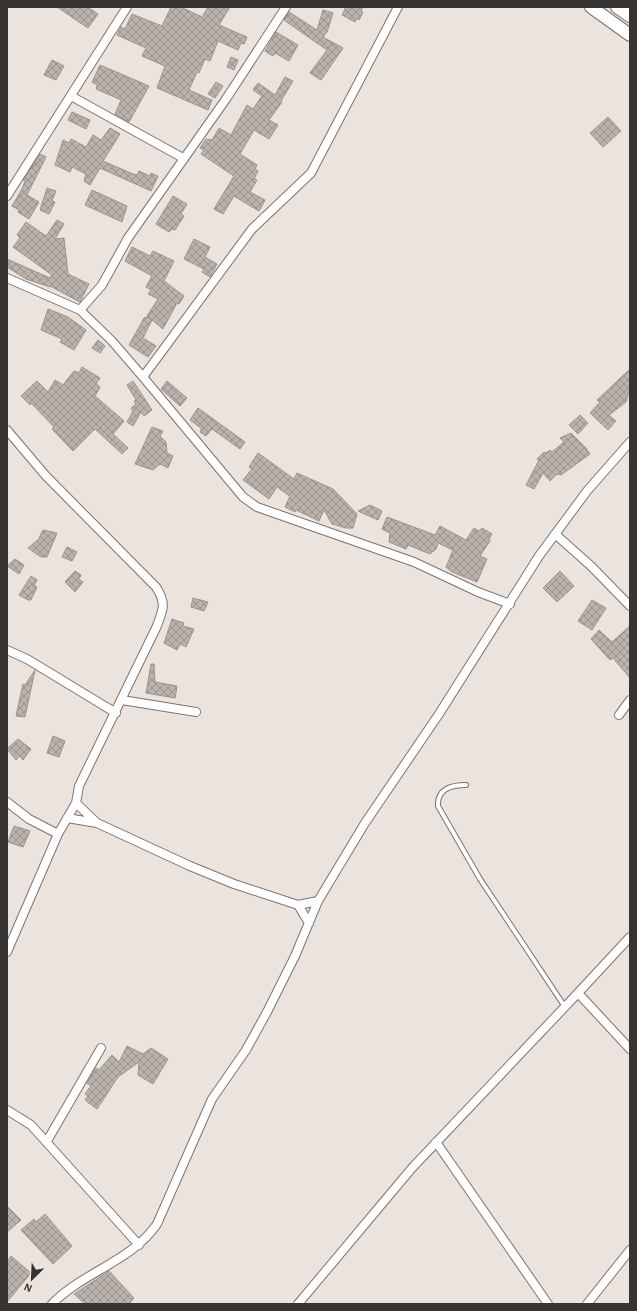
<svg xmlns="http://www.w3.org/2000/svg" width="637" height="1311" viewBox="0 0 637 1311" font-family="'Alegreya Sans',sans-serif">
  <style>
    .building { fill: url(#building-cross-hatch); stroke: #9a938e }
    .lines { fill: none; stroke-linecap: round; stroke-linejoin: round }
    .lane-casing { stroke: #7a736f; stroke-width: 6 }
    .street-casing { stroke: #7a736f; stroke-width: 10 }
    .secondary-casing { stroke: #7a736f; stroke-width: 14 }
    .lane { stroke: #fff; stroke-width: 4 }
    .street { stroke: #fff; stroke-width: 8 }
    .secondary { stroke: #fff; stroke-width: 12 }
  </style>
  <defs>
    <pattern id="building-cross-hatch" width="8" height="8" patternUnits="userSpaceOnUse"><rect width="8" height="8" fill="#bab2ad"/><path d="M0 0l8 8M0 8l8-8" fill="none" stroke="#98918d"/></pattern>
  </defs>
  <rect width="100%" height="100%" fill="#ebe3de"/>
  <!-- building -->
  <path class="building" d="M57 7H88L98 14 88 28Z
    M171 7H181L202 17 208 7H230L219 25 247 37 244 44 241 43 238 50 218 41 210 61 205 59 199 73 197 72 189 90 212 100 208 110 157 88 165 66 142 56 146 48 117 35 121 27 125 29 132 14 162 26Z
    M346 7H363L361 11 363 12 359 20 357 18 355 22 342 15Z
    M323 10 333 13 327 32 323 37 343 48 321 80 310 73 327 50 284 20 289 12 317 30Z
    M276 32 298 45 289 61 275 53 273 56 265 51Z
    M231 57 238 60 234 70 227 67Z
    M52 60 64 66 56 80 44 75Z
    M100 65 149 86 129 122 115 114 121 100 96 89 97 85 92 82Z
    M285 77 293 81 281 101 282 102 269 120 278 125 269 139 254 130 240 154 257 165 255 169 258 171 254 179 257 180 250 192 265 200 259 211 234 196 223 214 214 209 234 176 201 154 204 150 200 148 206 139 212 140 219 128 231 135 247 105 253 109 262 96 253 90 258 83 275 95Z
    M216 82 223 86 215 98 208 94Z
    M72 112 90 120 86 129 68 120Z
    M608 117 621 131 603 147 590 133Z
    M110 128 120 134 103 161 133 174 137 175 139 171 150 176 151 173 158 176 151 191 100 168 90 185 84 181 86 174 72 167 70 172 55 165 63 140 69 143 71 139 86 147 93 135 101 140Z
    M40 154 46 157 27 195 39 202 29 219 18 212 19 210 12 206 22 189 25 181 23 180Z
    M47 188 56 191 52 201 55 202 49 214 40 210Z
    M92 190 127 206 122 222 85 205Z
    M173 196 187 204 181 214 184 216 175 230 172 229 169 232 156 224Z
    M57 220 64 224 55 239 64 238 68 274 89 284 80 302 50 286V287L26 279 7 267V259L50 278 52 275 13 247 20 238 17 235 26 222 46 236Z
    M194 239 210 247 205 257 217 264 210 277 202 272 204 269 184 259Z
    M132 247 150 256 153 251 174 261 164 281 184 296 179 304 177 303 163 329 152 320 143 338 156 346 148 357 129 345 144 318 147 317 151 319 147 316 158 299 148 294 151 290 146 287 152 276 125 261Z
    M48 309 68 317 86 330 74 350 60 342 62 339 41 330Z
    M98 340 105 346 100 353 92 348Z
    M82 367 100 378 96 384 100 387 95 396 124 421 113 434 128 448 122 454 95 429 73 451 52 429 54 427 31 403 30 405 21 396 37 381 48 392 55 380 63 385 74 371 79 373Z
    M630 369V388L626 402 609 415 616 421 608 430 590 413 600 402 597 400Z
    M133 381 152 410 144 416 141 412 133 426 127 422 133 411 131 408 136 404 134 401 136 400 127 385Z
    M167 381 187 398 180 406 161 389Z
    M198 408 245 442 240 449 212 429 206 436 200 432 202 429 190 420Z
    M580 415 588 423 578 434 569 425Z
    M152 427 163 431 160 436 166 442 167 453 173 456 168 468 160 464 153 470 135 464Z
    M571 433 585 447 590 454 561 475 557 474 550 481 543 473 534 489 526 485 539 460 537 459 544 452 546 453 550 450 552 452 564 442 560 438Z
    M258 453 294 479 297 473 333 489 357 514 353 528H346L332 524 324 510 319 521 296 510 295 512 285 507 290 496 277 487 269 499 243 480 252 469 249 467Z
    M370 505 382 511 378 520 358 511Z
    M387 517 435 535 440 526 466 540 474 528 479 531 482 528 492 534 489 539 490 541 480 556 487 559 477 582 452 572 446 567 453 550 438 543 436 549 430 554 408 545 406 549 389 542 390 533 382 529Z
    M43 530 57 533 47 557H41L28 548 40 538H39Z
    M67 547 77 552 72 561 62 557Z
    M15 559 24 565 19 574 7 566Z
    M75 571 81 575 79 579 83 582 75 592 65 582Z
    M560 571 574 586 557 602 543 588Z
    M31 576 37 580 34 586 37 587 31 600H28L19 595Z
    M193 598 208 602 204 611 191 607Z
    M592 600 606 608 592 630 578 621Z
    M172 619 184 623 183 626 194 629 186 647 180 644 177 650 164 643Z
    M630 626V678L613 658 610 660 591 639 599 630 612 642Z
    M151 664H154L155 682 177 686 175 698 146 693Z
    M35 670 25 717 16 716 23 684 25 685Z
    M53 736 65 741 59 757 47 753Z
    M18 739 31 749 23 760 20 756 16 760 7 749Z
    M14 826 30 831 23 847 8 842Z
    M127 1046 143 1054 151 1048 168 1059 153 1084 138 1075 139 1062 118 1077 97 1109 85 1100 88 1096 85 1094 91 1086 87 1083 96 1068 99 1070 112 1055 119 1062Z
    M7 1206 21 1220 7 1232Z
    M45 1214 72 1246 53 1264 21 1230 34 1219 36 1222Z
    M11 1256 31 1273 7 1302V1262Z
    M109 1271 134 1298 129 1304H85L74 1294Z"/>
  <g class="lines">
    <defs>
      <path id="lane" d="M466 785C451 785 437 789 438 806L480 879 565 1007"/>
      <path id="street" d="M71 96 183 158
        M7 196 127 7
        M7 278 80 310 112 341 143 377 243 497 257 507 414 562 478 592 510 604
        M80 310 102 285 128 238 226 99 286 7
        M143 377 252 229 311 173 398 7
        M7 430 46 476 156 587C167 604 163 610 156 628L79 786 76 803 58 834 29 819 7 802
        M555 534 591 566 630 606
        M7 650 27 659 116 713
        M122 700 196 712
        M619 715 630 700
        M76 803 97 823 190 866 234 884 298 905 318 901
        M67 818 97 823
        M298 905 309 923
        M7 952 58 834
        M578 993 630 937
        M7 1110 31 1125 139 1245
        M47 1141 101 1048
        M436 1142 548 1304
        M52 1304C83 1272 132 1261 157 1224L212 1099 246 1050 267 1012 295 956 318 901 365 823 439 714 539 556 587 491 630 442
        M298 1304 412 1168 578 993 630 1049
        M587 1304 630 1250"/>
      <path id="secondary" d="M591 7 630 35
        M617 7 630 16"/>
    </defs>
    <!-- lane casing -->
    <use href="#lane" class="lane-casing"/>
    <!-- street casing -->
    <use href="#street" class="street-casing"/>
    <!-- secondary casing -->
    <use href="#secondary" class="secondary-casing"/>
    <!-- lane -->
    <use href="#lane" class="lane"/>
    <!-- street -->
    <use href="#street" class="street"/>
    <!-- secondary -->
    <use href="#secondary" class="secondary"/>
  </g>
  <!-- border -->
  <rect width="637" height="1311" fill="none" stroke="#363331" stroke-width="16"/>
  <!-- north arrow -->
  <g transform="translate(32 1279) rotate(204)" stroke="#ebe3de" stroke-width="3" paint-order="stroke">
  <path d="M0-3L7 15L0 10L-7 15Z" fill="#363331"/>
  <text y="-6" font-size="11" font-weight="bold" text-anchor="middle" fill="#363331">N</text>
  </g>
</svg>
